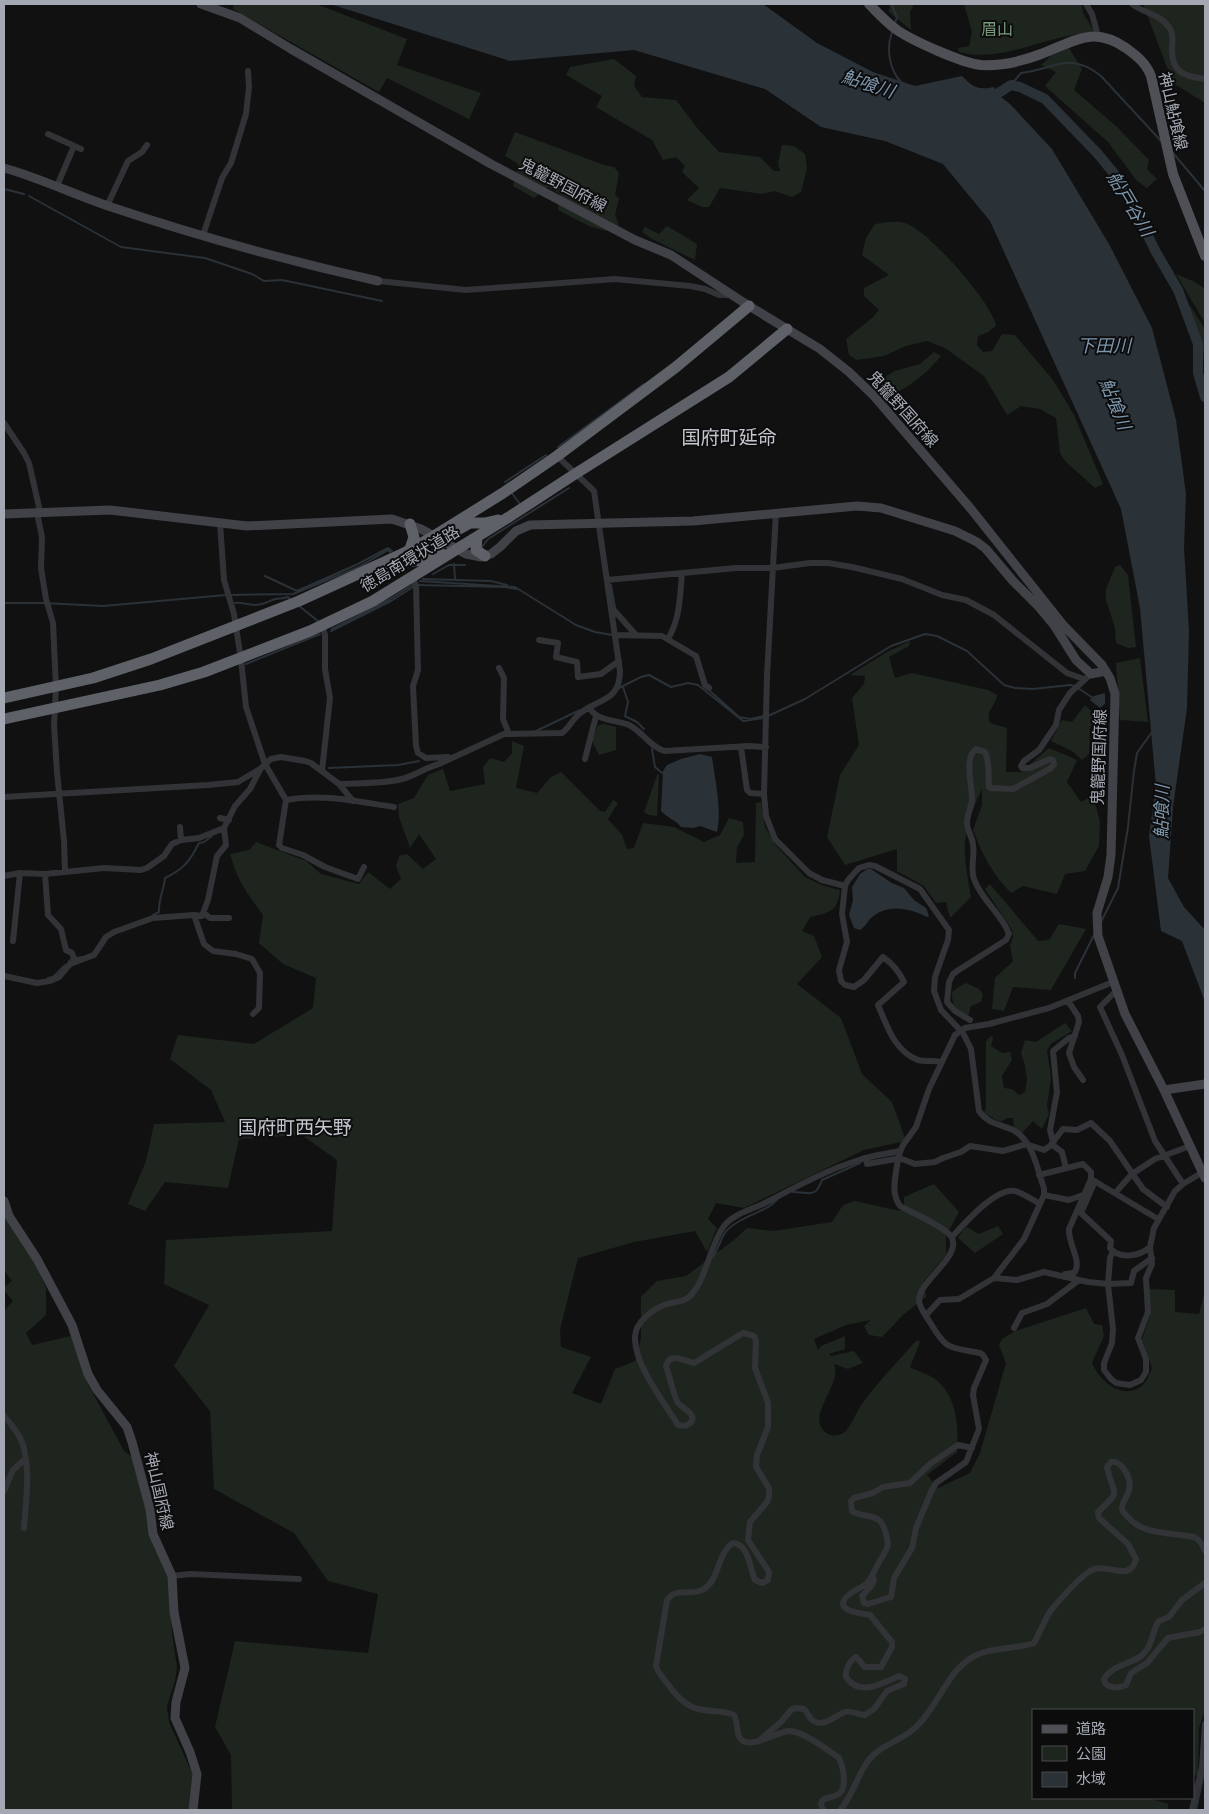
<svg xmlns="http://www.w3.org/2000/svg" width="1209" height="1814" viewBox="0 0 1209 1814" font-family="Cabin,'Noto Sans JP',sans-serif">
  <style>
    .green { fill: #1e251e }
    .water { fill: #2a3137 }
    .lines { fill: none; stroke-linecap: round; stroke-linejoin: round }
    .stream { stroke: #2a3137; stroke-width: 2 }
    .river { stroke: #2a3137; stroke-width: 10 }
    .street { stroke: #323337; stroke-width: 6 }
    .secondary { stroke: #404247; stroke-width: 9 }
    .primary { stroke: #4e5056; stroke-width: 10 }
    .highway { stroke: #5f6168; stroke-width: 11 }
    .street-bridge { stroke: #323337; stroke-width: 6 }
    .labels { text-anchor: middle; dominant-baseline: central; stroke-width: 4; stroke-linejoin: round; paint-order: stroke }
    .park-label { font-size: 16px; fill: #7b9c7d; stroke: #0c0c0d }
    .street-label { font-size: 16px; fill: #a3a8b2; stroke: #0c0c0d }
    .water-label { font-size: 18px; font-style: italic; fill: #7c95ab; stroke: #0c0c0d }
    .quarter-label { font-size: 19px; fill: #c4c7ce; stroke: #0c0c0d }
  </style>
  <rect width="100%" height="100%" fill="#111112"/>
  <!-- green -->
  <path class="green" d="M234 4H316L407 39 397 65 481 93 469 119 387 78 379 92 233 9Z
    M890 4H914L910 12 911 30 889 12Z
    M964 4H1082L1083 13 1094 31C1082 34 1070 35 1059 38 1026 46 992 61 959 52L958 48 969 46 972 32Z
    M1143 4H1205V103L1173 83Z
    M1069 48 1082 69 1074 90 1116 126 1149 160 1147 169 1157 179 1147 188 1137 181 1108 142 1045 86 1056 72 1041 65 1052 55Z
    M614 59 636 76 634 86 642 97 676 100 698 129 719 152 760 157 774 171H780L778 163 782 145 794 146 805 154 807 168 801 192 792 197 775 191 762 194 720 188 709 207H702L687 200 699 188 682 172 685 166 676 157 663 160 652 140 596 107 602 96 566 75 570 67Z
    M515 132 604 165 614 167 619 173 615 195 619 198 615 215 619 225 606 231 589 226 558 210 560 194 548 187 534 198 513 186 518 164 505 156Z
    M889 222C893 222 900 221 904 223 927 228 993 304 996 326L988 332 978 336 977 345 983 352 992 351 1002 334 1015 335 1053 380 1074 415 1103 484 1095 488 1065 461 1060 453 1056 418 1040 409 1021 406 1007 415 984 376 945 348 927 341 906 346 884 356 857 360 849 355 846 339 872 318 879 310 864 296V288L889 275 862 255 866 238 875 224Z
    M667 226 697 244 695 260 652 239 642 232 645 227 659 234Z
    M1176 274 1195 282 1205 289V323Z
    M1185 298 1205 329V379L1203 348Z
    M934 352 941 356C925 375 912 385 890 396L892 408 873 384 895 371 920 364Z
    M1120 565 1128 575 1136 647 1128 648 1116 643 1115 628 1106 600V589L1115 567Z
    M910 641 909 646 889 657 895 678 912 673 988 690 997 695C996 707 985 709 990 723L1007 728 1006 772H1021L1049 748 1077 760 1067 782 1081 802 1093 795 1100 822 1099 846 1085 871 1065 874 1057 894 1023 886 1011 893C993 875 982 854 973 830L982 805V789C974 805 967 824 965 842 964 860 968 879 971 897L950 918 946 902 936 903 924 886 897 871V849L845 865 827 837 840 775 859 745 852 698 864 684 865 676 850 675 887 652Z
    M1140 658 1148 722 1120 720 1116 663Z
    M1085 705 1098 718 1090 727 1089 754 1082 760 1072 751 1051 741 1062 720 1072 722Z
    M604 724 616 727V750L599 755 592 741 598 725Z
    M512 741 524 746 516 788 537 793 550 778 561 772 600 811 605 812 613 800 618 803 608 819 622 835 627 849 634 848 643 823 674 827 704 842 720 835 729 818 743 822 744 835 737 847 736 863 755 862 756 803 761 802 765 827 775 844 805 877 824 886 840 890C837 913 830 912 810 917L802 931 814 936 822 957 797 984 841 1018 862 1074 892 1102 906 1141 864 1150 744 1208 716 1203 708 1219 717 1228 707 1252 695 1231 634 1242 578 1258 560 1330 561 1347 591 1357 572 1393 601 1404 615 1369 635 1361 641 1339V1297L657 1281 686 1276 734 1240 747 1228 773 1231 832 1222 843 1205 855 1201 900 1211 904 1205V1197L934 1184 959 1212 946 1236V1255L924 1281 926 1297 903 1315 882 1337 869 1335 864 1326 871 1320 846 1325 814 1339 818 1350 821 1346 845 1336V1349L829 1354 831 1356 854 1351 863 1363 848 1369 834 1364C843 1386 802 1418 828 1434 834 1437 842 1435 846 1431 853 1422 857 1410 864 1401 880 1380 899 1360 917 1340L920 1342 910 1367C917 1371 925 1373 932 1377 957 1393 959 1426 957 1452L927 1475 938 1488 970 1473 980 1453 1006 1363 999 1345 1002 1339 1015 1331 1086 1308 1094 1324 1102 1325 1104 1336 1092 1363C1099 1380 1120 1399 1139 1388 1146 1384 1149 1375 1152 1368L1142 1339 1150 1316 1149 1289 1175 1290V1312L1199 1314 1205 1291V1710L1199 1728 1198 1774 1193 1777V1710H1033V1798H1149L1168 1804V1810H232L231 1755 215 1727 235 1641 368 1653 378 1594 328 1581 294 1533 214 1489 210 1411 174 1366 209 1305 164 1284 166 1240 332 1231 337 1160 302 1135 239 1139 228 1188 165 1182 145 1211 128 1204 146 1161 154 1124 225 1122 211 1090 170 1059 178 1035 254 1044 313 1008 316 978 283 964 259 943 263 915C247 893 237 880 230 854L249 850 256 842 306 861 321 874 359 884 368 872 390 889 401 879 396 866 399 856 407 854 423 869 436 859 419 834 410 848 399 817 398 804 414 798 428 775 443 769 450 791 485 784 483 767 490 758 504 762 512 753Z
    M659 774 657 816 649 815 644 812 657 775Z
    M990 884 1038 941 1049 940 1059 924 1086 929 1051 990 1013 987 1004 1011 992 1009 995 978 1013 961 1010 946 1013 937 1012 930 985 889Z
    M966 983 979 989 983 994 981 1002 971 1006 968 1016C956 1009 952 1007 952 992L960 986Z
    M1065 1023 1072 1031 1051 1044 1047 1050 1051 1078 1047 1105 1049 1114 1042 1129 1033 1121 1021 1134 1014 1128 1013 1118H1008L1000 1122 984 1113 986 1107V1041L991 1036 993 1038 991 1046 1002 1053 1010 1052 1012 1060 1002 1076 1004 1088 1012 1089 1019 1095 1025 1092 1027 1080 1025 1065 1021 1053 1025 1040 1036 1042Z
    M4 1212 35 1263 46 1288V1315L26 1333 32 1345 71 1336 89 1386 124 1451 132 1457 144 1500 151 1538 163 1563 170 1582 172 1633 177 1667 175 1681 167 1706 169 1722 193 1775 189 1810H4V1311L13 1301 4 1290V1287L12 1281 4 1270Z
    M998 1226 1003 1234 975 1253 958 1238 963 1230 967 1227 979 1234Z"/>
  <!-- water -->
  <path class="water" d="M330 4H763L817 43 873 72 915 86 962 76C974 88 978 90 994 87L997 94 1010 104 1052 149 1109 244 1152 328 1176 420 1186 494 1184 548 1189 631 1187 708 1173 807 1168 878 1184 907 1205 930V1002L1182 941 1161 931 1149 836 1156 786 1140 608 1121 509 990 221 943 164 885 141 821 127 765 89 634 50 510 61Z
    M1105 693V704L1100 708 1090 700 1094 696Z
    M700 754 712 757C715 780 722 809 717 832L700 826 693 828 681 827C675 819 667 818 661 811L663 771 667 765 681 759Z
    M867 869H871L892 883 904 888 914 900 926 908 929 916 927 917C910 908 887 903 871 918 867 922 865 927 860 930L854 928 849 915 853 900 852 887 860 874Z"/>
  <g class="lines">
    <!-- stream -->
    <path class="stream" d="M891 4 897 17 895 23
      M892 32C886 49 889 70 902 83
      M1011 85 1021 73C1054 70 1069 50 1101 76L1161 141
      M1173 153 1205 191
      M4 189 24 194
      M29 196 121 247 205 258 252 274 264 281 282 280 382 301
      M558 447 644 384
      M505 482 546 455
      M511 492 520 504
      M482 547 488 539 569 488
      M454 564 455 579
      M433 574 449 565H465
      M265 576 297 591 358 564 388 548 392 551
      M423 579 491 581 507 585
      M420 581 515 587 576 625 595 632 612 635
      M418 585 505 587 516 589
      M611 585 615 607
      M230 595 293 594 359 567 388 550 390 552
      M4 603H43L103 606 226 595
      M235 603C242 602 248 605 255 605 263 605 269 601 275 599 280 598 283 599 287 597L289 598
      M299 606 318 621
      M332 629 390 599 412 585
      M331 631 391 601 413 587
      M246 664 320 634
      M623 687 628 702 625 716 637 722 644 729
      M619 688 641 677 649 675 671 687 688 683 698 685 743 721 764 718
      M1078 688 1093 698
      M710 691 739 717 750 719 764 716
      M768 716 805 699 891 646 925 634 937 636 967 651 1004 685 1015 688 1033 689 1070 685 1074 686
      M536 731 580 710
      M652 749 655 767 662 773
      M329 768 398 765 419 761
      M153 915 159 912C158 901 164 889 165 878 184 869 190 861 199 843L204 842 212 836
      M1101 922 1118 888 1128 827 1134 771 1137 753 1152 732
      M69 961 73 958 83 957
      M48 978 53 977 65 965
      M1075 978V973L1094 935
      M793 1192C810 1192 815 1199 822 1180L860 1163
      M713 1257C718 1250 720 1240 725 1233 733 1221 756 1214 768 1207 772 1205 774 1202 777 1200
      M1196 1810 1205 1768"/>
    <!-- river -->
    <path class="river" d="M986 101 1011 85 1020 87 1045 99 1098 154 1121 182 1156 252 1178 290 1198 344V373L1205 397"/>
    <!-- street -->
    <path class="street" d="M1086 4 1092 14 1098 36
      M1132 4C1143 13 1160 14 1169 27 1173 32 1173 39 1172 46 1171 72 1182 76 1205 79
      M48 134 81 149
      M57 186 74 146
      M107 206 128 161 142 152 147 145
      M203 235 222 178 231 163 246 114 249 87 248 71
      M378 281 466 290 615 279 690 286 705 289 719 295H731
      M4 423 24 453 29 463 39 507 38 518 42 537 41 568 46 599 53 623 56 687 54 725 57 772 64 841 65 872
      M776 512 767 676 764 794 766 816 775 839 809 873 822 880 845 886
      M220 523 224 580 234 614 241 659 246 707 265 764 286 800 279 845 282 848 303 855 325 867 358 879 364 867
      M412 577 416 585 418 670 413 686 416 746 418 753 426 758 448 757
      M607 580 736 568H772L810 563H828L852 567 902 579 942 595 966 600 994 615 1067 673 1084 679
      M612 608 636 635
      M615 635 662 636 696 656 705 685 709 688
      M668 639C680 619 680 596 682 573
      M539 640 558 643 556 657 577 662 578 677 601 674 619 661
      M499 668 504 678 503 719 509 734
      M590 708C596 721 617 720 629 725 643 732 650 747 665 751L749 746 766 747
      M741 747 747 790 750 793 764 794
      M585 759 596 716
      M322 771 330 698 325 669V635L322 625
      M339 784 353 801
      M4 797 208 785 238 782 260 769
      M286 800C322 793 359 802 394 807
      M220 818 229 820
      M180 827 181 840
      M45 874 48 915 61 929 66 950 72 953 75 961
      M4 876 20 873 45 874 104 868 141 870 147 868 164 856 172 844 181 840 199 838 224 828 235 806 250 789 261 768 271 759 281 757 305 761 311 763 339 784C359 783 382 784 402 779 415 776 426 767 439 764L504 734 562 733C569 728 571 722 577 716 595 698 620 704 620 671L594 491 557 456
      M204 913 210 918H229
      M194 915 204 944 213 951 236 954 252 959 260 973 259 1008 253 1014
      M13 941 20 873
      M4 976 37 983 50 981 59 977 70 964 94 955 106 937 114 932 153 918 194 915 202 916 208 900 217 856 226 845 224 828
      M1117 990 1100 1007 1122 1055 1155 1141 1183 1184
      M1068 1001 1078 1016 1079 1022 1069 1053 1074 1067 1083 1080
      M970 1020 955 1011 947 1002 949 982 953 974 957 971 1006 940 1009 934C1002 914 981 900 974 879 970 868 975 857 973 845 973 838 967 831 967 823 967 815 971 808 972 801 973 787 963 758 976 749L985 752C990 763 988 775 989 787L991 788 1013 789 1051 768 1054 764 1053 760 1050 759 1030 768H1022L1021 766 1024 761 1039 750 1056 725 1059 710 1070 693 1091 674
      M965 1028 989 1024 1049 1008 1113 982
      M1029 1145 1044 1150 1050 1146 1063 1129 1077 1130 1091 1123 1110 1141 1143 1189 1167 1207
      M899 1155 903 1145 916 1127 929 1089 955 1035
      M866 1158 867 1164 896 1159H902L915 1164 935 1162 943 1158 961 1152 970 1146 1003 1151 1027 1144
      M1066 1168 1062 1152 1054 1146 1050 1130 1057 1092 1053 1051 1069 1038 1075 1036
      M1039 1175 1083 1164 1091 1172V1179
      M1095 1181 1081 1213 1111 1241 1110 1248C1120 1260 1140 1256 1150 1247
      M1115 1193 1132 1174 1155 1159 1190 1146
      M1044 1195 1069 1200 1083 1195
      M952 1237C964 1224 996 1187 1015 1191 1023 1193 1033 1200 1040 1204
      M1113 1251 1110 1258 1108 1284 1113 1329 1112 1343 1104 1363V1370L1111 1379 1116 1383 1130 1385 1141 1380 1146 1372V1359L1138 1338 1148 1312 1146 1278 1152 1264 1150 1247 1154 1228 1175 1191 1183 1184 1203 1172
      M1064 1277 1065 1274 1074 1273C1083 1262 1068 1245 1069 1229L1091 1179 1158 1219
      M994 1278 1017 1280 1044 1272 1088 1282 1108 1284 1131 1283 1134 1271 1152 1258
      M926 1315 940 1300 959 1299 994 1278 1024 1239 1044 1195V1188C1037 1169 1033 1140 1013 1130 1000 1124 988 1124 979 1111L971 1049 963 1033 941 1010 934 991 935 977 948 940 949 930 920 889 875 866 869 865 859 868 848 880 845 886 842 914 847 942 839 970 841 981 845 985 854 987 864 980 883 957C893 964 899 971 904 982L878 1005C887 1026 895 1052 918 1060 926 1062 934 1060 941 1062
      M1014 1328 1022 1313 1047 1304 1079 1280
      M4 1416C11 1424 18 1432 22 1442 31 1469 26 1500 24 1528
      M4 1491 13 1470 25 1459
      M172 1576 190 1574 299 1579
      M874 1579 872 1585 862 1596 864 1603 868 1604 891 1597 894 1578 912 1548 916 1528 931 1492 936 1483 966 1462 979 1429 973 1395 974 1388 986 1360 983 1355 980 1353C950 1347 947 1351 931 1324 927 1317 919 1308 919 1300 919 1281 961 1257 952 1238 948 1228 910 1212 900 1206 891 1193 895 1180 897 1165
      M1205 1583 1182 1600 1169 1617 1159 1621C1151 1632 1153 1647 1141 1656 1130 1664 1111 1666 1104 1679L1105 1683C1110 1689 1120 1688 1126 1685L1131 1673 1147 1663 1168 1638 1200 1632 1205 1629
      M760 1740 781 1722 791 1710 795 1708 804 1709C807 1712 809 1716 811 1719 822 1730 835 1715 845 1712 851 1710 858 1715 865 1715L874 1709 887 1691 904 1684 905 1679 899 1676C881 1684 859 1697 846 1677 845 1670 850 1660 856 1657L865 1667H881L892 1647V1642L870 1615C858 1613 829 1610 851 1593 856 1589 863 1587 867 1583 872 1578 874 1572 877 1566 884 1551 892 1550 885 1531 884 1527 883 1524 880 1521 873 1514 861 1517 852 1511L851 1501 854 1498 873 1493 883 1487 910 1483 930 1464 958 1445 972 1448
      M823 1810 821 1805 822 1801C827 1796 835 1798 840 1793 847 1786 843 1766 839 1758 828 1750 802 1730 788 1731 777 1732 748 1751 740 1738 736 1732 738 1722 734 1715 723 1710 710 1712 698 1709 680 1705 669 1685 658 1671L656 1666 667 1600C677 1586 691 1597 704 1589 720 1579 717 1553 733 1543 749 1544 750 1569 755 1580L762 1583 768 1580 769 1572 748 1540 750 1522 767 1502 769 1496V1488L756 1467 757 1455 768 1427V1403L755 1368 756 1341 754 1336 743 1333 694 1363C684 1361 670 1351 666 1366 669 1374 674 1397 678 1403 682 1408 700 1416 689 1424 686 1426 682 1426 678 1425 664 1402 634 1365 635 1337 635 1322 654 1308 667 1304 674 1302 683 1302 689 1297 707 1280 709 1246 724 1226 732 1215 750 1210 763 1204 794 1188 826 1170 859 1160 872 1155 887 1154 900 1151
      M840 1810C852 1797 857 1776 868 1761 880 1744 903 1741 917 1726 938 1706 946 1674 971 1658 990 1646 1014 1650 1034 1643 1039 1634 1043 1624 1048 1615 1053 1606 1081 1576 1090 1571 1107 1561 1130 1584 1136 1559L1128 1544 1099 1518 1098 1512C1123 1489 1113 1496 1107 1467L1111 1462C1122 1460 1132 1479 1129 1490 1128 1496 1122 1502 1122 1508 1122 1512 1126 1515 1128 1517 1140 1532 1163 1533 1181 1535 1186 1536 1192 1536 1196 1538 1201 1541 1203 1546 1205 1551
      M1192 1810 1202 1767 1205 1724"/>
    <!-- secondary -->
    <path class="secondary" d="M201 4 240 18 291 49 491 164 635 240 671 255 749 306 820 349 849 372 874 396 971 509 1064 626 1102 665 1110 678 1115 694 1111 855 1108 877 1097 913 1098 936 1125 1014 1164 1090 1205 1084
      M4 168C40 178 75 195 111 207 198 236 288 261 378 281
      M4 514 110 510 247 526 392 519 421 529 466 554 481 557 491 554 501 546 516 531 530 525 693 521 857 506 881 508 955 531 977 542 986 549 1013 581 1039 607 1054 625 1076 660 1091 674 1106 671
      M1164 1090 1205 1178
      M4 1201 9 1216 37 1259 72 1325 88 1374 97 1390 127 1427 132 1442 150 1509 153 1534 172 1576 174 1612 185 1668 176 1702 175 1718 190 1752 197 1774 193 1810"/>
    <!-- primary -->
    <path class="primary" d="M869 4C878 13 886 22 897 30 913 41 962 63 981 65 1000 66 1023 61 1041 54 1074 42 1092 25 1126 48 1137 56 1146 63 1151 76L1173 174 1205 256"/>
    <!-- highway -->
    <path class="highway" d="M410 524 414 537 410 549
      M454 532 470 523H485L498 520
      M477 537 476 550 485 556
      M388 564 422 560 440 552
      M4 698 93 678 151 659 299 601 404 553 434 536 503 493 557 456 676 367 749 306
      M4 719 160 685 204 672 310 631 373 601 509 517 575 474 729 377 787 329"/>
    <!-- street-bridge -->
    <path class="street-bridge" d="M955 1035 965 1028
      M897 1165 899 1156"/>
  </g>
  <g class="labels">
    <!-- park labels -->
    <g class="park-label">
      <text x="997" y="29">眉山</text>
    </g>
    <!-- street labels -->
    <g class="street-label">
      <text transform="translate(1173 111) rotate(77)">神山鮎喰線</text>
      <text transform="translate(563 185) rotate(28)">鬼籠野国府線</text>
      <text transform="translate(903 409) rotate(48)">鬼籠野国府線</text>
      <text transform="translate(410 559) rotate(-31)">徳島南環状道路</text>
      <text transform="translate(1099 757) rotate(-88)">鬼籠野国府線</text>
      <text transform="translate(159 1491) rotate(77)">神山国府線</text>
    </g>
    <!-- water labels -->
    <g class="water-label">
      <text transform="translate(868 84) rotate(18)">鮎喰川</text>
      <text transform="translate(1130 204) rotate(59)">船戸谷川</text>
      <text x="1104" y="346">下田川</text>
      <text transform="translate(1115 404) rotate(68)">鮎喰川</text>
      <text transform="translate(1162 812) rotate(-89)">鮎喰川</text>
    </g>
    <!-- quarter labels -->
    <g class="quarter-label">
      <text x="729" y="437">国府町延命</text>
      <text x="295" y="1127">国府町西矢野</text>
    </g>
  </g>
  <!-- border -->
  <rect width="1209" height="1814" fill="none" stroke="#a3a8b2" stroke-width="10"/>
  <!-- legend -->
  <rect x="1032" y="1709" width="162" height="90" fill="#0c0c0d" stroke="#484a4f"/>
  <rect x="1042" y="1725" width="25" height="8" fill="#4e5056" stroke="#484a4f"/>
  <text x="1076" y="1734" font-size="15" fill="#a3a8b2">道路</text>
  <rect x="1042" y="1746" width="25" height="15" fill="#1e251e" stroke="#484a4f"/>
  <text x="1076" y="1759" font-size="15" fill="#a3a8b2">公園</text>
  <rect x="1042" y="1772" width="25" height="15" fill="#2a3137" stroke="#484a4f"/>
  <text x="1076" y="1784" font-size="15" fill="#a3a8b2">水域</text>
</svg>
